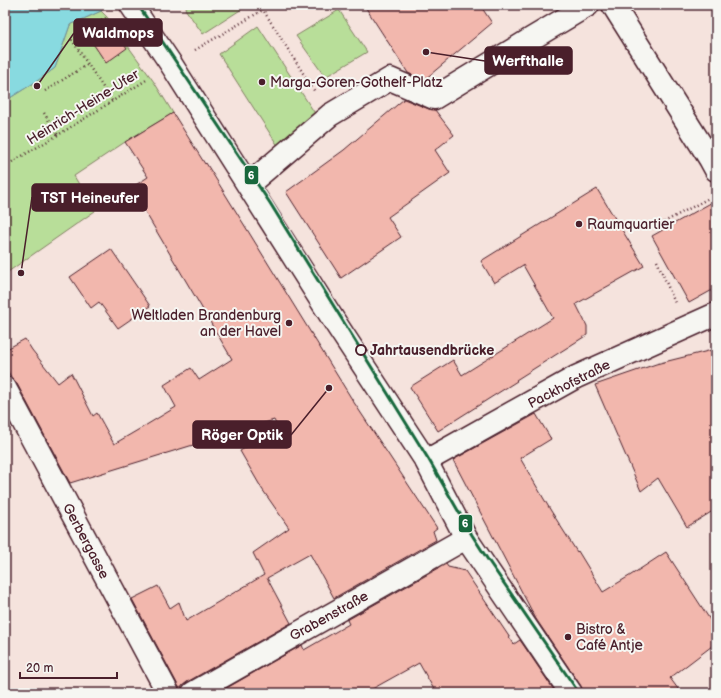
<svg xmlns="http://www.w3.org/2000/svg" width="721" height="698" viewBox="0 0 721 698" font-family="'Balsamiq Sans',sans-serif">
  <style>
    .green { fill: #b8de99; stroke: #817e62 }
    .water { fill: #88dae0; stroke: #6f8f98 }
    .building { fill: #f2b7ad; stroke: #4a1f2b }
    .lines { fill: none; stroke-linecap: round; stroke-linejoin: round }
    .minor-casing { stroke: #4a1f2b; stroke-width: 25 }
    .path { stroke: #4a1f2b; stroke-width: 2.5; stroke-dasharray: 1 3; stroke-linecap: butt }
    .minor { stroke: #f6f6f2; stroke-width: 22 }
    .tram-1-casing { stroke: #f6f6f2; stroke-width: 6 }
    .tram-1 { stroke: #18683c; stroke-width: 3 }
    .poi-dot { fill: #4a1f2b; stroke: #f6f6f2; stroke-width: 1.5 }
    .stop-dot { fill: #f6f6f2; stroke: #4a1f2b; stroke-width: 2 }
    .labels { text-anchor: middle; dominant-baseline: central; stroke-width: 4; stroke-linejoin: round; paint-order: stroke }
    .poi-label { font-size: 14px; fill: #4a1f2b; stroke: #f6f6f2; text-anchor: start }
    .street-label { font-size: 14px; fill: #4a1f2b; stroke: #f6f6f2 }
    .stop-label { font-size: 14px; font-weight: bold; fill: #4a1f2b; stroke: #f6f6f2; text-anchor: start }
    .leader { fill: none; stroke: #4a1f2b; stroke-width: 1.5 }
    .callout-dot { fill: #4a1f2b; stroke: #f6f6f2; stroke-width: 1.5 }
    .callout { fill: #4a1f2b; stroke: #4a1f2b; stroke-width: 1.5 }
    .callout-label { font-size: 15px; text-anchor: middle; font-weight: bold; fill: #fff }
    .line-badge { stroke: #f6f6f2; stroke-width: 1.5 }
    .badge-label { font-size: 11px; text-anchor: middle; font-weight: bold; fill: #fff }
  </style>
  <rect width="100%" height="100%" fill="#f5e3dd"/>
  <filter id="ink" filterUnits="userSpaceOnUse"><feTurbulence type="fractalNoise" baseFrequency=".025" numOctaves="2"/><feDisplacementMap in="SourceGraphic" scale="8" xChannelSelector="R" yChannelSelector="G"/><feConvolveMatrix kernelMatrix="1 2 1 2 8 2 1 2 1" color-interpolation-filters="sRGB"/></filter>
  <g filter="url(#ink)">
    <!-- green -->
    <path class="green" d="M188 5H243L245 7 203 34 185 9Z
      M339 10 367 52 325 77 296 36Z
      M101 11 107 17 154 82 173 113 125 142 74 176 95 211 5 274V101L37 81 55 68 70 25Z
      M258 26 318 118 278 146 219 54Z"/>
    <!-- water -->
    <path class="water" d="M5 5H109L101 11 70 25 55 68 37 81 5 101Z"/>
    <!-- building -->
    <path class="building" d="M364 5H480L492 23 424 80 408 73Z
      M113 28 127 48 106 63 92 42Z
      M404 99 429 109 435 110 454 135 435 150 450 173 388 217 401 237 341 278 286 192 344 150Z
      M173 113 205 164 206 163 353 401 437 528 433 531 436 540 334 598 310 554 267 578 291 623 187 682 182 686 181 691 132 599 158 586 170 608 179 602 186 621 264 575 253 553 289 528 262 489 240 451 278 428 274 420 70 483 16 382 11 377 5 366V350L25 339 32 350 58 383 71 373 93 416 97 413 114 444 143 427 176 407 164 385 191 368 199 380 232 359 131 188 148 177 125 142Z
      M597 189 644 266 576 304 587 326V335L516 380 517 381 438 431 410 387 453 360 462 375 553 318 523 265 494 283 481 261Z
      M716 200V288L689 303 652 236Z
      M111 249 150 306 118 328 99 302 91 308 70 277Z
      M716 349V509L687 527 658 478 641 491 595 385 656 364Z
      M536 414 551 439 520 458 551 511 577 552 578 551 603 592 631 575 666 552 716 629V643L670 678 681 693H583L581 686 536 619 453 460Z
      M446 564 448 567 465 571 514 644 520 640 556 693H436L419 663 365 693H218L302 645 304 650 349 624 347 620Z"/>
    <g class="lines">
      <defs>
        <path id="minor" d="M131 5 171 64 338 327 426 461 466 538 571 693
          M613 5 710 159 716 170
          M248 185 330 115 390 79 434 98 531 39 588 5
          M5 388 168 693
          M426 461 576 377 716 314
          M193 693 466 538"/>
      </defs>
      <!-- minor casing -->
      <use href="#minor" class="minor-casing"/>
      <!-- path -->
      <path class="path" d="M260 5 315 92
        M106 18 72 40 112 101
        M195 50 263 10
        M45 91 88 64
        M44 113 58 135
        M5 166 58 135 148 79
        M657 226 709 198
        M657 261 675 303"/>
      <!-- minor -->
      <use href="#minor" class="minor"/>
      <defs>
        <path id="tram-1" d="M138 5 270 203 429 460 472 535 488 560 579 693"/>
      </defs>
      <!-- tram-1 casing -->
      <use href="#tram-1" class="tram-1-casing"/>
      <!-- tram-1 -->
      <use href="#tram-1" class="tram-1"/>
    </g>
  </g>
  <!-- markers -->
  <g class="poi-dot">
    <circle cx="262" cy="82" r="4"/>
    <circle cx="579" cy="224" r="4"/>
    <circle cx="289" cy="323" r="4"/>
    <circle cx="568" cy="637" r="4"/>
  </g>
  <circle class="stop-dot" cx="361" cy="350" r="5"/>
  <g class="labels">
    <!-- poi labels -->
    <g class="poi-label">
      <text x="270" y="82">Marga-Goren-Gothelf-Platz</text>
      <text x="587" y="224">Raumquartier</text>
      <text x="281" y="315" text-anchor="end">Weltladen Brandenburg<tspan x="281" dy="16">an der Havel</tspan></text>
      <text x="576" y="629">Bistro &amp;<tspan x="576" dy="16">Café Antje</tspan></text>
    </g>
    <!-- street labels -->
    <g class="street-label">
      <text transform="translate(83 107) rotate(-32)">Heinrich-Heine-Ufer</text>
      <text transform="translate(569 384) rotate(-27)">Packhofstraße</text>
      <text transform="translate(86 541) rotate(62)">Gerbergasse</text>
      <text transform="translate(329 616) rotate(-29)">Grabenstraße</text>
    </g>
    <!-- stop labels -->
    <g class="stop-label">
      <text x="370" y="350">Jahrtausendbrücke</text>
    </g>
  </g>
  <!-- callouts -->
  <path class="leader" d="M37 86L74 33M426 52L485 61M21 273L32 197M329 388L291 435"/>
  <g class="callout-dot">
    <circle cx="37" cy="86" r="4"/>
    <circle cx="426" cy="52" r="4"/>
    <circle cx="21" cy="273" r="4"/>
    <circle cx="329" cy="388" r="4"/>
  </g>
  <g class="callout">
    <rect x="74" y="19" width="88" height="27" rx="4"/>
    <rect x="485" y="47" width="87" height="27" rx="4"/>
    <rect x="32" y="184" width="115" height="27" rx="4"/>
    <rect x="193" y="421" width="98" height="27" rx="4"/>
  </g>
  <g class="callout-label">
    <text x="118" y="38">Waldmops</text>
    <text x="528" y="66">Werfthalle</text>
    <text x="90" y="203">TST Heineufer</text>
    <text x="242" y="440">Röger Optik</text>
  </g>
  <g class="line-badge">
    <rect x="244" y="165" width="15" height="20" rx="4" fill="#18683c"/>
    <rect x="458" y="514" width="15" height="19" rx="4" fill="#18683c"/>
  </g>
  <g class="badge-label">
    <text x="251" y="179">6</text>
    <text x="465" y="527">6</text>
  </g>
  <!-- margin -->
  <rect width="721" height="698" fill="none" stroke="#f6f6f2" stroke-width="20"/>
  <rect x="10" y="10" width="701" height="678" fill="none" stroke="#4a1f2b" stroke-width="1.5" filter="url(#ink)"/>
  <!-- scale -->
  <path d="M20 672v6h97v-6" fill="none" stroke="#4a1f2b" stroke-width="2"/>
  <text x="26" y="672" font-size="12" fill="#4a1f2b" stroke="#f6f6f2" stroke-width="3" paint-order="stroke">20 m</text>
</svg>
